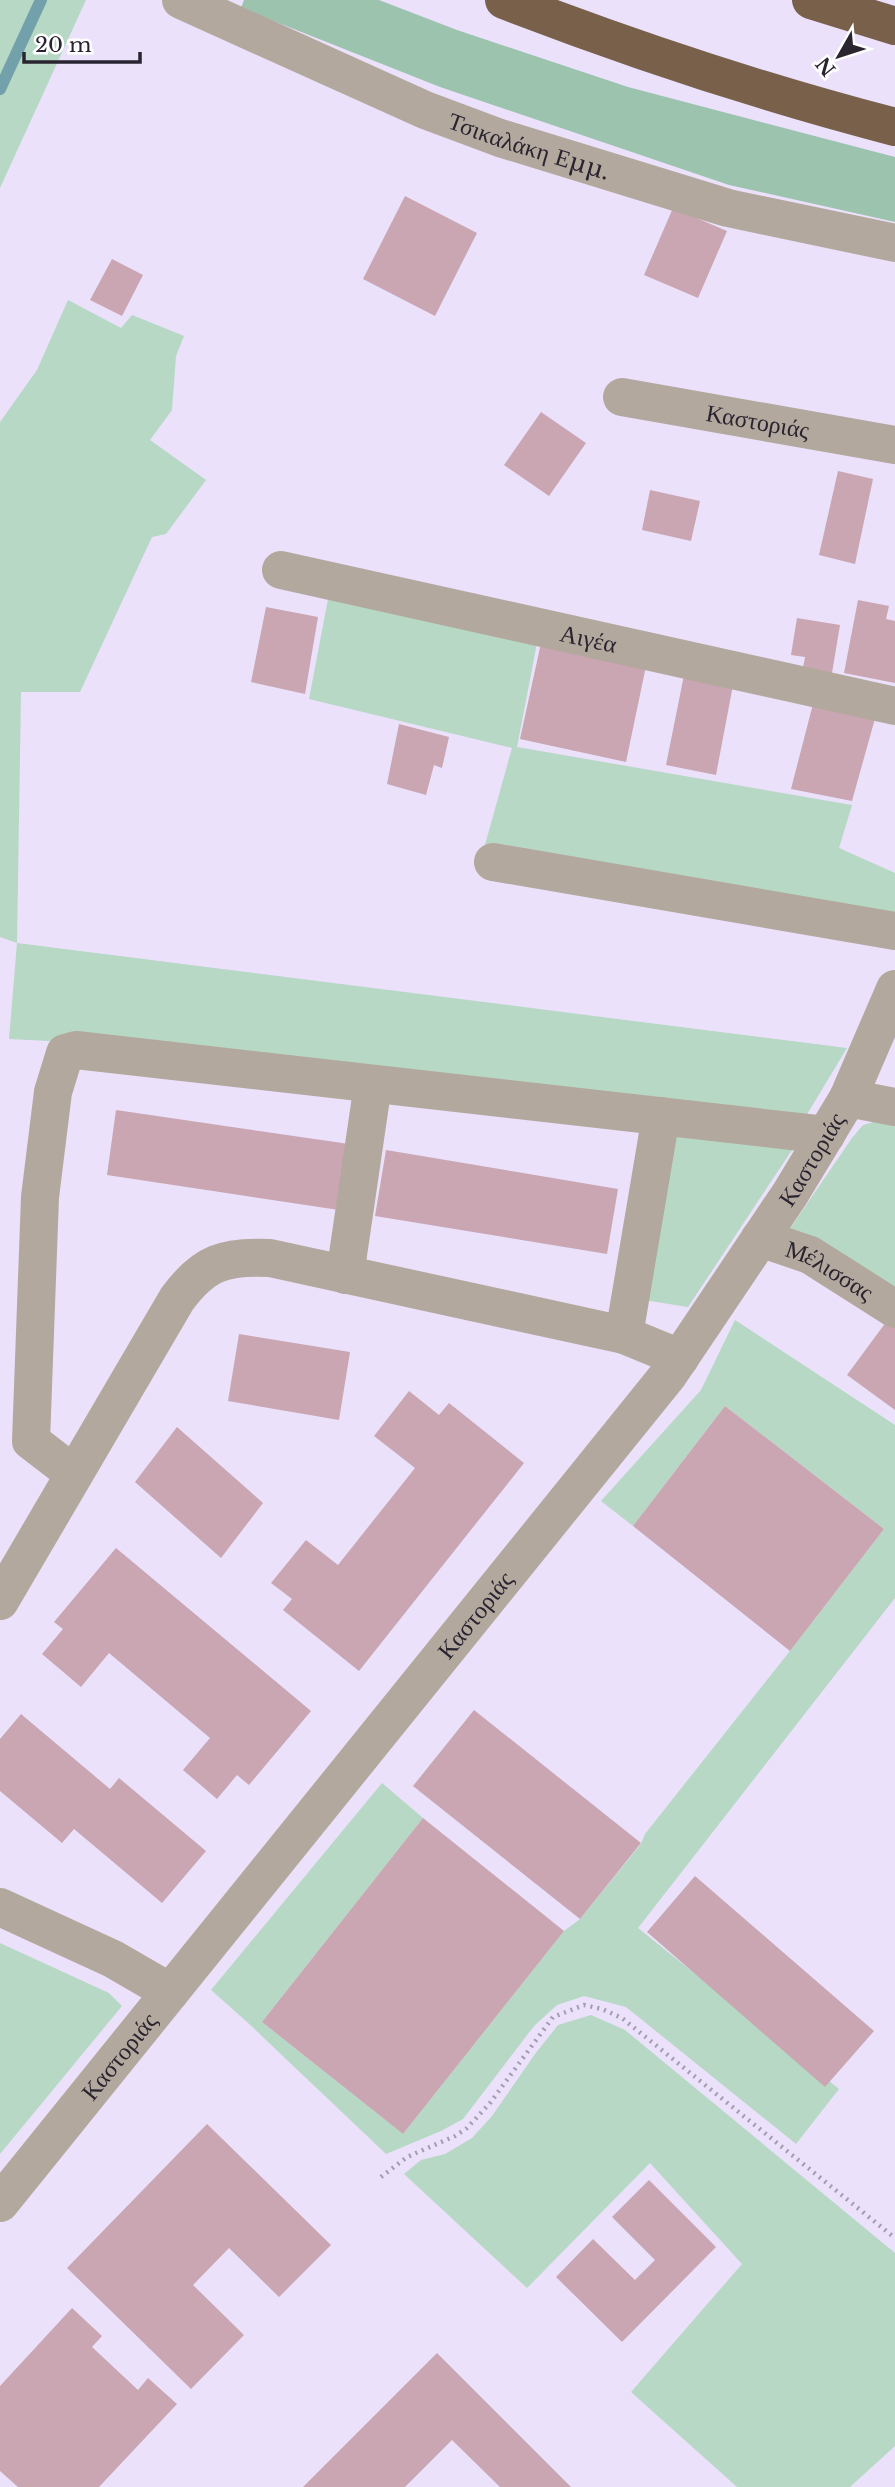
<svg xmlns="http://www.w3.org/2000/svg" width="895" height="2487" viewBox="0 0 895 2487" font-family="'Libre Baskerville',serif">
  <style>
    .green { fill: #b6d8c4 }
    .forest { fill: #9cc3ad }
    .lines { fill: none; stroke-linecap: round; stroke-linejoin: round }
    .stream { stroke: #72a1ab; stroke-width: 12 }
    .building { fill: #c9a6b2 }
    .path { stroke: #a49cb0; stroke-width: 4.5; stroke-dasharray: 2 5; stroke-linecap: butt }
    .minor { stroke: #b3a89d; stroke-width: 38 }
    .highway { stroke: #78604b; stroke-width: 38 }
    .labels { text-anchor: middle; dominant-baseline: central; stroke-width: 5; stroke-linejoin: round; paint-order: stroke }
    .street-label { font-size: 24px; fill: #292430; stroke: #fff }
  </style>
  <rect width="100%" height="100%" fill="#ebe1fb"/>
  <!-- green -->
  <path class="green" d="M0 0H86L0 188Z
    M68 300 121 328 132 315 184 336 176 356 172 410 150 440 206 480 166 534 152 537 80 692H21L17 943 847 1048 803 1121 148 1046 9 1039 17 943 0 937V422L37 370Z
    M329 594 538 638 517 747 852 805 839 848 895 873V918L483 852 512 748 309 699Z
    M877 1121 895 1122V1296L787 1233 852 1138 863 1125Z
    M672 1125 794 1147 688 1307 644 1300Z
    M735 1320 895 1425V1598L638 1928 839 2089 796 2144 626 2007 584 1996 557 2005 534 2026 463 2119 441 2131 386 2154 247 2022 211 1990 382 1783 423 1818 262 2022 403 2134 564 1931 580 1919 641 1844 645 1834 790 1651 884 1529 725 1406 633 1526 601 1501 701 1390Z
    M0 1943 109 1993 122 2006 0 2154Z
    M591 2015 625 2030 895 2253V2446L850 2487H737L631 2392 742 2264 650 2163 527 2288 404 2174 421 2160 445 2154 472 2138 492 2116 535 2054 558 2025Z"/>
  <!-- forest -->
  <path class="forest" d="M244 0H379L457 30 628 87 895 157V222L729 185 440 87 241 8Z"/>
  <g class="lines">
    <!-- stream -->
    <path class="stream" d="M0 89 41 0"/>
  </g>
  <!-- building -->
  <path class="building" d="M405 196 477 233 435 316 363 279Z
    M673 208 727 231 698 298 644 275Z
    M112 259 143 275 122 316 90 300Z
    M541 412 586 443 549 496 504 465Z
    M838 471 873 479 855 564 819 555Z
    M650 490 700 501 691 541 642 530Z
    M858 600 889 606 886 619 895 621V683L844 673Z
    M266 607 318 617 305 694 251 682Z
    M797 618 840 625 832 673 803 668 805 657 791 655Z
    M541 643 646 666 626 762 520 739Z
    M684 675 733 685 716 775 666 765Z
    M814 700 876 715 852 801 791 789Z
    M399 724 449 737 442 768 434 765 426 795 387 784Z
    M116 1110 349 1144 339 1210 107 1175Z
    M386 1150 618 1189 607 1254 375 1216Z
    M889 1318 895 1323V1410L847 1375Z
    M239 1334 350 1352 339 1420 228 1401Z
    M409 1391 439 1415 449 1403 524 1463 359 1671 283 1610 292 1599 271 1583 306 1540 338 1565 415 1468 374 1436Z
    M725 1406 884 1529 790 1651 633 1526Z
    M177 1427 263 1503 221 1558 135 1482Z
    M116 1548 311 1711 249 1785 237 1775 217 1799 183 1770 210 1738 109 1653 81 1687 42 1654 63 1629 54 1622Z
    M474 1710 641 1843 580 1919 413 1786Z
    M21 1714 110 1789 119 1778 206 1851 162 1903 74 1829 62 1843 0 1791V1739Z
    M423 1818 564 1931 403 2134 262 2022Z
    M695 1876 874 2031 825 2087 647 1932Z
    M207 2124 331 2245 279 2297 229 2248 193 2285 244 2335 191 2389 67 2268Z
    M649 2180 716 2247 622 2342 556 2277 593 2239 635 2280 655 2260 612 2217Z
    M72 2308 102 2336 92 2347 138 2390 148 2378 177 2404 99 2487H18L0 2471V2386Z
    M437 2353 571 2487H500L452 2440 405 2487H303Z"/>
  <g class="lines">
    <!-- path -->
    <path class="path" d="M381 2177 407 2157 455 2136 467 2128 490 2103 553 2017 584 2005 602 2009 622 2018 895 2238"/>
    <!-- minor -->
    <g class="minor">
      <path id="s1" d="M181 0 425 110 500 138 728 208 895 243"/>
      <path id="s2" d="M622 397 895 445"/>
      <path id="s3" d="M281 570 895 706"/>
      <path d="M493 862 895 931"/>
      <path d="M848 1098 895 1107"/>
      <path id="s4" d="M760 1238 810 1255 895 1309"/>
      <path d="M345 1275 373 1084"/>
      <path d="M624 1335 661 1116"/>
      <path d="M74 1474 31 1441 40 1197 53 1092 65 1053 76 1050 826 1135"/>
      <path d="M0 1601 177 1299C204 1262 225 1256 270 1258L624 1335 680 1358"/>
      <path d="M0 1907 113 1959 170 1992"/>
      <path id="s5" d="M0 2203 669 1374 790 1194 848 1098 895 989"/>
    </g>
    <!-- highway -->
    <path class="highway" d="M504 0C631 49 764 93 895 127
      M811 0 895 26"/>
  </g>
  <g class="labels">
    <!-- street labels -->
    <g class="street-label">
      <text stroke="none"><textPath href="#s1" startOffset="378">Τσικαλάκη Εμμ.</textPath></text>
      <text stroke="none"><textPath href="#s2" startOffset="138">Καστοριάς</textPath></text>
      <text stroke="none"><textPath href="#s3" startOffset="315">Αιγέα</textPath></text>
      <text stroke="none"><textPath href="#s5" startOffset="1323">Καστοριάς</textPath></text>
      <text stroke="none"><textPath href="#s4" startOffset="77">Μέλισσας</textPath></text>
      <text stroke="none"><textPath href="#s5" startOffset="756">Καστοριάς</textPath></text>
      <text stroke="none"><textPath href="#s5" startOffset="189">Καστοριάς</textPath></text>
    </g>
  </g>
  <!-- north arrow -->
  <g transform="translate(839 56) rotate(231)" stroke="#ffffff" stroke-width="5" paint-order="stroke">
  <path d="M0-5L12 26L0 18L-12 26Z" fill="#292430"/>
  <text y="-10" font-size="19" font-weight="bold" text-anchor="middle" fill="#292430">N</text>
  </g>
  <!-- scale -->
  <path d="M24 52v10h116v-10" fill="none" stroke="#292430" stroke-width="3.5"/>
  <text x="35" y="52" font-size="21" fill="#292430" stroke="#ffffff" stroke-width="5" paint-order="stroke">20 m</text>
</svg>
